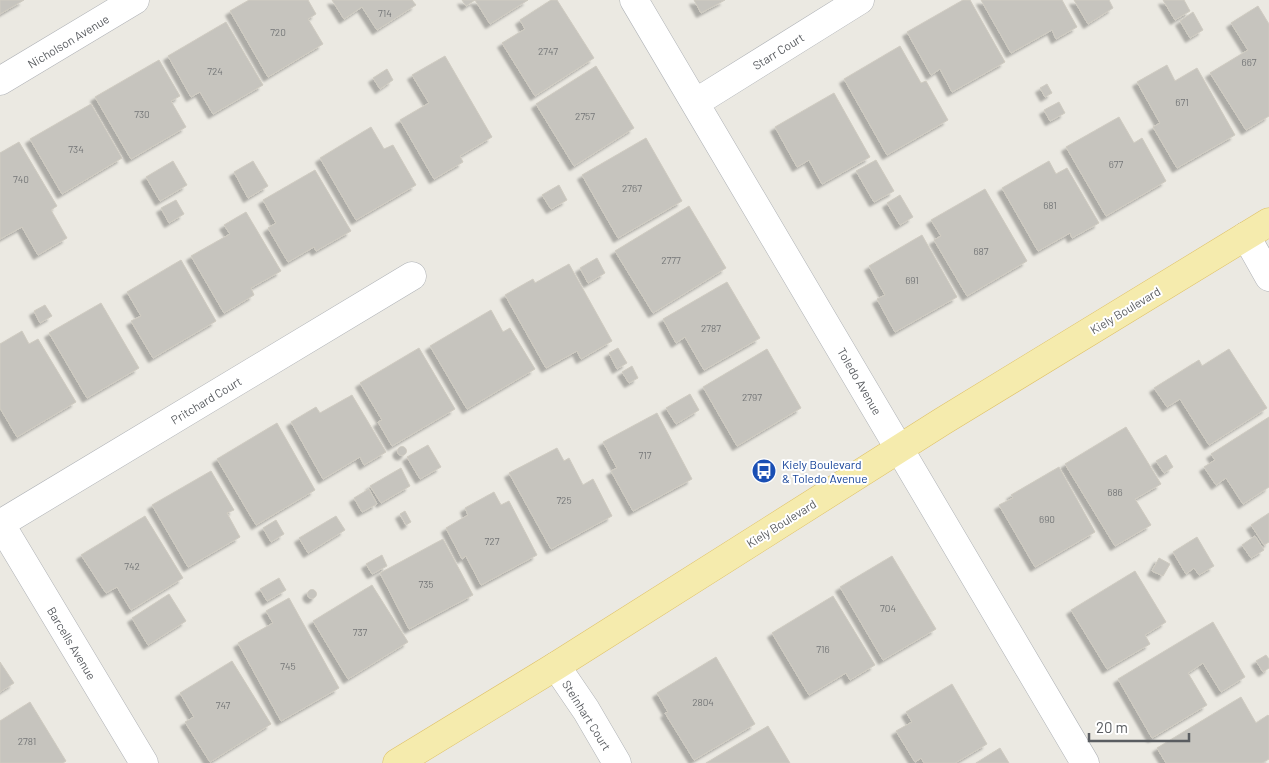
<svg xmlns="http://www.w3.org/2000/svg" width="1269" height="763" viewBox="0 0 1269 763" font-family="Barlow,sans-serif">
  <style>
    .building { fill: #c6c4be; stroke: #cfcbc1; filter: url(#shadow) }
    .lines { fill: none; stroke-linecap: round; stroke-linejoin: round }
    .minor-casing { stroke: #afb2b6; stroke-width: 29 }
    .major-casing { stroke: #dfc166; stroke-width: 29 }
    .minor { stroke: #fff; stroke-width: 28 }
    .major { stroke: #f5ebad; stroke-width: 28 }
    .labels { text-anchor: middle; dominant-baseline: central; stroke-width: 4; stroke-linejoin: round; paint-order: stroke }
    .number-label { font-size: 10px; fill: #757778 }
    .street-label { font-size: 12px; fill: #5a5d61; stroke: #fff }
    .transit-label { font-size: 12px; fill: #164399; stroke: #fff; text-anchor: start }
  </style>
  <defs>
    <filter id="shadow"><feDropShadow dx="-4.5" dy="4.5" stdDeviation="1" flood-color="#0004"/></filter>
  </defs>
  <rect width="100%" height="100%" fill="#ebe9e2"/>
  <!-- building -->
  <path class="building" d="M0 0H24L0 14Z
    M249 0H308L316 14 308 19 323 44 268 77 230 11Z
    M332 0H412L416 5 377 30 362 7 344 19Z
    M462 0H475L466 6Z
    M475 0H528L490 24Z
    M551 0H557L594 58 535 96 502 43 525 29 520 20Z
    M694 0H725L701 13Z
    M963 0H970L1005 62 952 92 940 69 931 75 907 32Z
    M981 0H1062L1077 27 1056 39 1052 30 1011 53Z
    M1074 0H1109L1113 8 1088 24Z
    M1163 0H1184L1190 11 1175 20Z
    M1258 6 1269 24V116L1246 130 1210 73 1248 50 1231 23Z
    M1193 12 1203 30 1190 38 1180 21Z
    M226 22 263 85 213 114 200 92 191 97 168 56Z
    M900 46 921 83 926 81 948 120 887 155 844 79Z
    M445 56 492 137 460 156 463 162 434 179 400 120 429 103 412 75Z
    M159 60 180 96 171 101 186 127 131 159 95 97Z
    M1167 65 1175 81 1197 68 1235 135 1177 168 1153 127 1160 123 1137 82Z
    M596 66 634 128 574 166 536 104Z
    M387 69 393 80 380 89 373 78Z
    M1047 84 1052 93 1045 97 1040 88Z
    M834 93 870 157 822 184 809 160 797 167 775 127Z
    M1059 102 1065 113 1050 121 1044 110Z
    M91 104 122 158 62 194 30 139Z
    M1119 117 1134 143 1142 138 1166 181 1106 216 1066 147Z
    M371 127 384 149 393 145 416 185 356 220 320 158Z
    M646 138 682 201 618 238 582 175Z
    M19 142 57 206 51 210 67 238 38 255 22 227 0 239V153Z
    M876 160 894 191 874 202 856 171Z
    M173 161 187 185 160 201 146 177Z
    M253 161 268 186 248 198 234 172Z
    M1049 161 1056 174 1067 168 1099 223 1072 238 1070 233 1038 251 1002 188Z
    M315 170 351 231 316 251 314 247 288 262 268 228 276 223 263 200Z
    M559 185 567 200 551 209 542 195Z
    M985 189 1027 261 967 296 934 240 941 236 931 220Z
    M900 195 913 217 900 225 887 203Z
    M176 200 184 214 169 223 161 208Z
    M689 206 726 268 653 313 615 251Z
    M246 212 281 271 251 288 254 295 224 313 191 256 230 234 224 225Z
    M922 235 957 297 895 332 877 299 885 295 869 266Z
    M597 258 605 273 588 283 580 268Z
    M181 260 216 321 153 358 131 321 141 316 127 292Z
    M569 264 612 341 581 359 577 351 546 368 505 295 533 279 535 283Z
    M727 282 760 338 704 370 685 337 676 343 663 319Z
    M101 303 139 368 87 398 49 333Z
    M45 305 52 316 40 323 34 311Z
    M491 310 503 332 510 328 535 369 467 409 430 346Z
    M22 331 29 344 38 339 76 402 17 437 0 408V344Z
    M419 348 455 409 392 446 378 422 382 420 360 383Z
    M618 348 627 363 617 369 609 353Z
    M767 349 801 408 737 446 703 387Z
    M1229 349 1267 408 1209 445 1180 399 1167 407 1154 388 1199 360 1202 366Z
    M632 366 638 378 629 383 622 372Z
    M690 394 699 410 676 424 666 408Z
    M352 395 386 452 364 465 360 457 323 479 291 422 316 407 320 413Z
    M657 413 692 479 633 511 611 471 617 468 603 442Z
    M1269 417V487L1243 504 1226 478 1216 485 1204 467 1215 460 1211 454Z
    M277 423 315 490 256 525 217 459Z
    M1126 427 1161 484 1135 499 1151 525 1115 546 1065 464Z
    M428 445 441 467 420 479 407 457Z
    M397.5 451a4.5 4.5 0 1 1 9 0a4.5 4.5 0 1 1-9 0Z
    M557 448 564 461 569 458 583 485 593 479 612 516 551 549 509 473Z
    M1166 455 1173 467 1164 473 1156 461Z
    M1059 467 1095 532 1035 567 999 505 1013 498 1011 495Z
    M401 468 410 486 381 503 370 486Z
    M211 471 234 510 227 513 240 537 188 567 152 505Z
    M369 489 377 504 362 512 354 498Z
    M494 492 501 505 509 501 537 555 481 585 466 556 462 559 446 528 468 515 465 508Z
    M405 511 411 522 406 525 400 514Z
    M1269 513V542L1264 545 1251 525Z
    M145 516 183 578 131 610 117 587 106 593 81 555Z
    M336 516 345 530 308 553 299 538Z
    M276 520 284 534 271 542 263 528Z
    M1255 536 1264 550 1251 558 1242 545Z
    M1197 537 1214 566 1199 575 1194 568 1186 574 1173 552Z
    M443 539 473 595 409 629 380 573Z
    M382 555 387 566 372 574 366 564Z
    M892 556 936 629 883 660 840 587Z
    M1159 558 1170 564 1163 576 1152 571Z
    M1135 571 1166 622 1145 635 1150 644 1107 669 1071 610Z
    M279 578 286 590 267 601 260 589Z
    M372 585 408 642 348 679 313 621Z
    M307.5 594a4.5 4.5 0 1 1 9 0a4.5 4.5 0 1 1-9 0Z
    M169 594 186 621 148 645 132 618Z
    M833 596 875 665 850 680 846 673 809 695 772 633Z
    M289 598 339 688 281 721 238 643 273 623 266 611Z
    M1213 622 1245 677 1221 692 1203 663 1188 673 1207 705 1152 738 1118 679Z
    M1266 655 1269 659V668L1263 672 1256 661Z
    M716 657 755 724 694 760 665 713 668 712 657 693Z
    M232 661 271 724 210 762 185 722 194 717 180 693Z
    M0 662 14 683 0 692Z
    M952 684 987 744 955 763H924L921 758 915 762 896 731 912 722 906 712Z
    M1241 697 1256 723 1268 715 1269 716V759L1262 763H1166L1157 748Z
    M30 702 66 761 63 763H0V721Z
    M768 726 790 763H706Z
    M1000 748 1009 763H976Z"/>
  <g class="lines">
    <defs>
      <path id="minor" d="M634 0 1085 763
        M0 81 135 0
        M695 103 860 0
        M1246 236 1269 277
        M0 523 144 763
        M0 524 412 276
        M556 666 586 710 617 763"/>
      <path id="major" d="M397 763 556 666 943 421 1269 222"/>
    </defs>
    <!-- minor casing -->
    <use href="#minor" class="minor-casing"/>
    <!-- major casing -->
    <use href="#major" class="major-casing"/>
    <!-- minor -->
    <use href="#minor" class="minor"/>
    <!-- major -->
    <use href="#major" class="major"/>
  </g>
  <!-- icons -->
  <defs>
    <symbol id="bus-disc" viewBox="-11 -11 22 22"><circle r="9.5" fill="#1a4fb4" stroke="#fff"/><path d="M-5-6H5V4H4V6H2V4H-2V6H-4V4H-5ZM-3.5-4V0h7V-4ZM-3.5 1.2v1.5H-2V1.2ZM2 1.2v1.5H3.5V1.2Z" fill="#fff"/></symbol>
  </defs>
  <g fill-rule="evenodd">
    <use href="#bus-disc" x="750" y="457" width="28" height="28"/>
  </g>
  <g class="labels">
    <!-- number labels -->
    <g class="number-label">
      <text x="385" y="13">714</text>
      <text x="278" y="32">720</text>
      <text x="548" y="51">2747</text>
      <text x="1249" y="62">667</text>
      <text x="215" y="71">724</text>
      <text x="1182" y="102">671</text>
      <text x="142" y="114">730</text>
      <text x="585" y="116">2757</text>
      <text x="76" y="149">734</text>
      <text x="1116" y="164">677</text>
      <text x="21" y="179">740</text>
      <text x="632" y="188">2767</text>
      <text x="1050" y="205">681</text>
      <text x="981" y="251">687</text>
      <text x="671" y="260">2777</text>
      <text x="912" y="280">691</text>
      <text x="711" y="328">2787</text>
      <text x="752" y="397">2797</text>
      <text x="645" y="455">717</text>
      <text x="1115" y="492">686</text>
      <text x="564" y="500">725</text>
      <text x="1047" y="519">690</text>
      <text x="492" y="541">727</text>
      <text x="132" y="566">742</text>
      <text x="426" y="584">735</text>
      <text x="888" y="608">704</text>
      <text x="360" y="632">737</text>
      <text x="823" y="649">716</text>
      <text x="288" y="666">745</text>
      <text x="703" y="702">2804</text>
      <text x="223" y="705">747</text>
      <text x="27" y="741">2781</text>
    </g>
    <!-- street labels -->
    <g class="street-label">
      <text transform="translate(68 41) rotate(-31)">Nicholson Avenue</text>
      <text transform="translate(778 51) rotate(-32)">Starr Court</text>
      <text transform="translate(1125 310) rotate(-31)">Kiely Boulevard</text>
      <text transform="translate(860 381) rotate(60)">Toledo Avenue</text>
      <text transform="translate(206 400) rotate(-31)">Pritchard Court</text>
      <text transform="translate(781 523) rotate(-32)">Kiely Boulevard</text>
      <text transform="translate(72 643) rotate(59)">Barcells Avenue</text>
      <text transform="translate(587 715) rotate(58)">Steinhart Court</text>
    </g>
    <!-- transit labels -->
    <g class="transit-label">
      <text x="782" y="464">Kiely Boulevard<tspan x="782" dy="14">&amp; Toledo Avenue</tspan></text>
    </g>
  </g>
  <!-- scale -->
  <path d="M1089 733v8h100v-8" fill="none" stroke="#5a5d61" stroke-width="2.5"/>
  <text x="1096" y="733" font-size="15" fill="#5a5d61" stroke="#ffffff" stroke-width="4" paint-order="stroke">20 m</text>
</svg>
